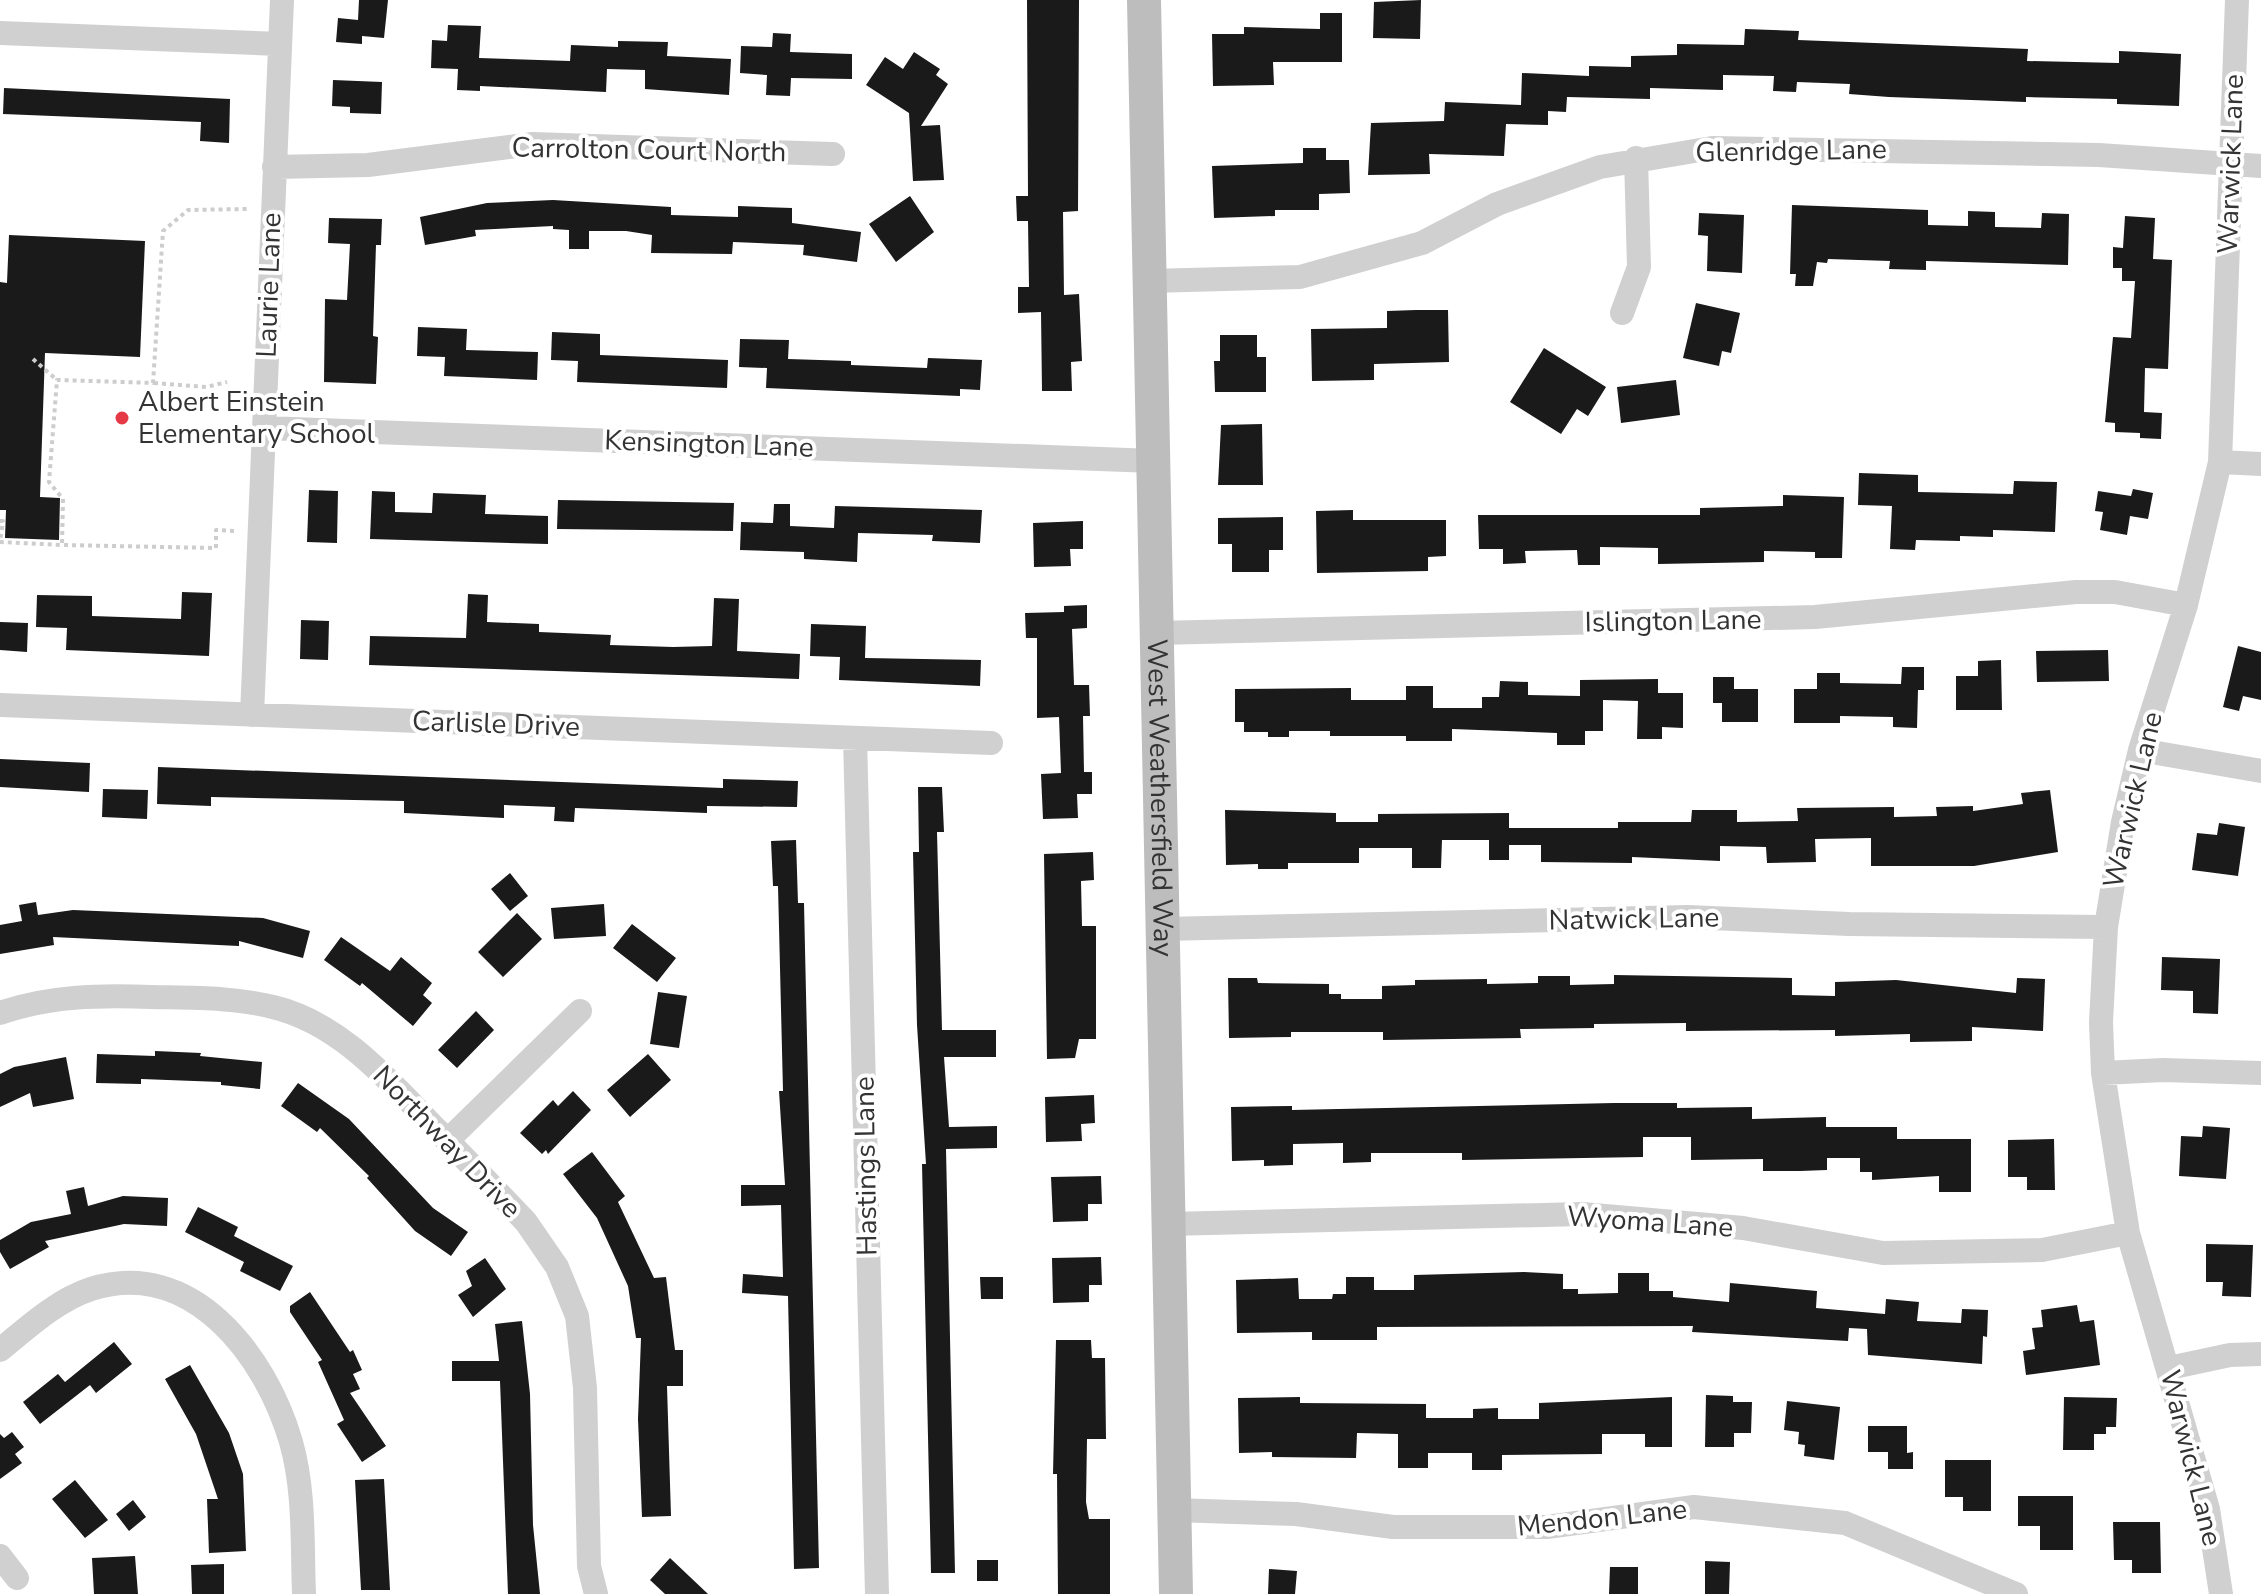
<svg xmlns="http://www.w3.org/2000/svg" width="2261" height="1594" viewBox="0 0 2261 1594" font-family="'Nunito Sans',sans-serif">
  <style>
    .building { fill: #1a1a1a }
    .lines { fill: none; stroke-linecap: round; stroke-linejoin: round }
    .path { stroke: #cdcdcd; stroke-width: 4; stroke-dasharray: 4 4; stroke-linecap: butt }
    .street { stroke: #d0d0d0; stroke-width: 24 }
    .secondary { stroke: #bdbdbd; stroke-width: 34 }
    .poi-dot { fill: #e63946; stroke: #fff; stroke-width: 3 }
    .labels { text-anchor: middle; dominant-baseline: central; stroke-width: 8; stroke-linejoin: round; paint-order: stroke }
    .street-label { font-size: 28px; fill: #333; stroke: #fff }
    .poi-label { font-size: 28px; fill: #333; stroke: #fff; text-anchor: start }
  </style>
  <rect width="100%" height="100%" fill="#fff"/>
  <!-- building -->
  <path class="building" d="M359 0H388L384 38 362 36V44L336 42 338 18 358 20Z
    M1027 0H1079L1078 211 1063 212 1064 295 1079 294 1082 361 1071 362 1072 391H1042L1041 312 1018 313V287H1029L1028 221H1017L1016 196H1028Z
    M1421 0 1420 39 1373 38 1374 2Z
    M1320 13H1342V62H1273L1274 85 1213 86 1212 34H1244V27L1320 29Z
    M448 25 481 26 479 58 570 61 571 45 618 47V41L668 42 667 56 731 59 729 95 645 89V70L607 69 606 92 480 86V91L457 90 458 69 431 68 432 40 447 41Z
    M1745 29 1799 31 1798 40 2028 49 2027 61 2119 63V51L2181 54 2179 106 2117 104V99L2026 97V102L1889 97 1849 94 1850 84 1797 82 1796 92 1773 91 1774 76 1723 75V90L1650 88V99L1567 97 1566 112 1548 111V125L1506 124 1504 156 1429 154 1430 174 1368 175 1371 123 1444 121 1445 102 1521 105 1522 73 1589 76V66L1631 67V56L1677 55V44L1744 45Z
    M773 33 791 34 790 52 852 54V79L791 78 790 96 766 95 767 75 740 73 741 46 772 47Z
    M914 52 940 69 936 75 948 84 921 126 940 125 944 180 913 181 909 113 866 85 885 57 903 69Z
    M333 80 382 82 381 114 350 113V107L332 106Z
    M4 88 230 99 229 143 200 141 201 122 3 114Z
    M1303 148H1326V160H1349L1350 193 1319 194V210H1275V216L1214 218 1212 166 1303 163Z
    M910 196 934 232 896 262 869 224Z
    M553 200 671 207V215L738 217V206L792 208V223L861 232 857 262 803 255 804 245 733 242 732 254 651 253 652 235 626 231H589V249H569V230L553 229V226L475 230 476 236 425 245 420 217 487 203Z
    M1792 205 1928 210V225L1968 226V211L1995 212V227L2041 228 2042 213 2069 214 2068 265 1926 261V270L1889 269 1890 261 1828 259 1827 263 1817 262 1813 286H1795L1796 274H1790Z
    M1699 213 1744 215 1742 273 1707 271 1708 236 1698 235Z
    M2125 216 2155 218 2153 259 2172 260 2168 369 2145 368 2144 412 2162 413 2161 439 2140 438V433L2115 432V423L2105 422 2113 337 2131 338 2135 281H2122V268H2113V247L2123 248Z
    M329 218 382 219 381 245H376L373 336 378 337 376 384 324 382 325 299 347 300 350 244 328 243Z
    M9 235 145 241 140 357 45 353 40 497 60 498 59 540 5 538 6 510H0V282L7 283Z
    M1696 303 1740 313 1731 353 1722 351 1719 366 1683 358Z
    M1416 310H1448L1449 362 1374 364V380L1312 381 1311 329 1387 328V311Z
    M418 327 467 329 466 350 538 352 537 380 444 376 445 357 417 356Z
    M552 332 600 334V355L728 360 727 388 577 382 578 361 551 360Z
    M1220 335H1257V357H1266V392H1215L1214 361H1220Z
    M740 339 789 340 788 359 851 361V365L927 368 928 358 982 360 980 390 960 389V396L766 388 767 368 739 367Z
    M1544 348 1606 387 1588 416 1577 409 1561 434 1510 402Z
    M1676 380 1680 415 1621 423 1617 387Z
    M1262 424 1263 485H1218L1221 425Z
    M1859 473 1918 475V492L2013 494 2014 481 2057 482 2055 532 1993 530V537L1960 536V541L1916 540 1915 550 1890 549 1892 506 1858 505Z
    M2133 489 2153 493 2148 519 2130 516 2127 535 2100 530 2103 512 2095 511 2098 491 2131 496Z
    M309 490 338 491 337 543 307 542Z
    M372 491 395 492V512L432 513 433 493 486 495 485 514 548 516V544L370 539Z
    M1783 495 1844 497 1842 558H1815V552L1764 551V562L1658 564V548L1600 547V565H1578L1577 550 1525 551 1526 563 1503 564V549H1479L1478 515H1700V508L1783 506Z
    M558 500 734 503 733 531 557 529Z
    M774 504H790V526L834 528 835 506 982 510 980 543 932 541 933 535 858 533 857 562 804 559V552L740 550 741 522 773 523Z
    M1353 510V520H1446V556L1428 557V571L1317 573 1316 511Z
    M1283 517V550H1269V572H1232V544H1218V518Z
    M1083 521V549H1070L1071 566 1034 567 1033 523Z
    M182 592 212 593 209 656 66 650 67 628 36 627 37 595 92 596V616L181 619Z
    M468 594 488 595 487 622 539 624V632L611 635 610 645 673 647 712 646 714 598 739 599 737 651 800 654 799 679 369 665 370 636 466 638Z
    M1087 605V628L1072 629 1074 685H1089L1090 716H1083L1084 772H1092V794H1077L1078 818 1043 819 1041 774 1061 773 1059 717 1037 718V638H1026L1025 613 1064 612V606Z
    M301 620 329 621 328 660 300 659Z
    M0 622 28 623 27 652 0 650Z
    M811 624 866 626 865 658 981 660 980 686 839 680 840 657 810 656Z
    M2238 646 2261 652V700L2243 696 2239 711 2223 707Z
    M2108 650 2109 681 2037 682 2036 651Z
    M2001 660 2002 710H1956V676H1978V661Z
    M1902 667H1924V690H1918L1917 728 1893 727V717L1840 716V723H1794V689H1817V673H1840V683L1901 684Z
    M1713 677H1734V689H1758V722H1722V703H1713Z
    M1658 679V693H1683V728L1662 727V739H1637L1638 701 1603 700V731H1585V745H1557V733L1452 729V741H1406V736H1330V731H1289V737H1268V732H1244V722H1235V689L1351 688V700H1406V686H1433V708H1482V697H1499L1500 681 1528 682V695L1580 696V680Z
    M0 759 90 763 89 792 0 787Z
    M158 767 723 788V779L798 781 797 807 707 806V813L575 808 574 822 554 821 555 807 504 805V818L404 813V801L211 797V806L157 804Z
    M918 787H942L944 832H937L942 1030H996V1057H944L949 1127 997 1126V1148L946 1149 955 1573H931L922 1164H926L917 1025 913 852H919Z
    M103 789 148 790 147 819 102 817Z
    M2050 790 2058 852 1974 866H1871V838L1815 839 1816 862 1767 863 1766 847 1720 846V861L1632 857V863L1541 862V845H1509V860H1489V840H1442L1441 868H1412V848H1359V863H1288V869H1258V864L1226 865 1225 810 1336 813V822H1378V814L1509 813V828H1618V822H1691L1692 810H1737V822L1798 821 1797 808 1894 807V817L1937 816 1936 807 1973 806V811L2023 804 2021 793Z
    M2219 823 2245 827 2238 876 2192 870 2197 833 2217 835Z
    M796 840 798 903H804L805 949 819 1568 794 1569 788 1296 742 1293 743 1274 783 1277 781 1205 741 1206V1185H785L779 1091H783L778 886H773L771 841Z
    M1093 852 1094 880 1081 881 1082 926H1096V1039H1079L1075 1058 1047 1059 1044 854Z
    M510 873 528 896 510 911 491 889Z
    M36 902 38 915 73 910 263 918 310 931 303 958 239 941V946L53 937 54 945 0 954V925L22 921 19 905Z
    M604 904 606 936 554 939 551 908Z
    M517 913 542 939 503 977 478 952Z
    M632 924 676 958 657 982 613 948Z
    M341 937 390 971 401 957 432 983 423 995 432 1003 413 1026 362 983 360 986 324 960Z
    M2162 957 2220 959 2218 1014 2193 1013V991L2161 990Z
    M1614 975 1792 978V995L1835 996V982L1896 980 2016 993 2017 978 2045 979 2043 1031 1972 1027V1041L1910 1042V1034L1835 1036V1030L1686 1031V1023L1594 1024V1028L1520 1029 1521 1038 1383 1040V1032H1291V1037L1229 1038 1228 978H1257L1258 983 1329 984V994H1341V999H1382V986L1415 985V980L1487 979V984L1538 983V976H1570V985L1614 984Z
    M658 992 687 996 679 1048 650 1044Z
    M476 1011 494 1030 457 1068 438 1050Z
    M155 1051 201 1053 200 1056 262 1062 260 1089 221 1085V1082L141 1079V1084L96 1083 97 1054 155 1056Z
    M648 1054 671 1080 630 1117 607 1090Z
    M66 1057 74 1099 33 1107 30 1093 0 1107V1074L14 1067Z
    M298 1083 349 1119 433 1208 468 1232 451 1256 415 1231 367 1178 369 1176 320 1128 317 1132 281 1106Z
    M573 1091 591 1110 548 1154 546 1150 542 1154 520 1133 553 1100 558 1106Z
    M1094 1095 1095 1123 1081 1124 1082 1141 1046 1142 1045 1097Z
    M1614 1103H1677V1108L1752 1107V1119L1826 1117V1127H1897V1139H1971V1192H1939V1176L1872 1180V1172H1860V1158H1827V1170L1800 1171H1763V1159L1691 1160V1137H1643V1157L1462 1160V1153H1371V1162L1343 1163V1143L1293 1144V1165L1264 1166V1160L1232 1161 1231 1107 1292 1106V1110Z
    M2203 1126 2230 1128 2226 1179 2179 1176 2181 1136 2202 1137Z
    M2054 1139 2055 1190H2027V1177H2008V1140Z
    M592 1152 625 1196 618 1202 654 1278 666 1277 675 1350H683V1386H667L671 1516 642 1517 638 1419 641 1338H636L628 1286 597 1218 563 1174Z
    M1101 1176 1102 1204H1088V1221L1053 1222 1051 1177Z
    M84 1187 88 1206 123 1196 168 1198 167 1226 124 1224 45 1241 49 1247 10 1269 0 1252V1240L31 1222 71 1214 66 1191Z
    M198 1207 238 1227 234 1236 293 1266 280 1291 240 1271 244 1262 185 1232Z
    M2206 1244 2253 1245 2251 1297 2222 1296 2223 1282H2206Z
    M1101 1257 1102 1285H1089V1302L1053 1303 1052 1258Z
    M485 1258 506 1289 473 1317 458 1295 472 1286 466 1271Z
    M1524 1272 1563 1274V1289H1578V1294L1618 1293V1273H1649V1291H1673V1297L1729 1302 1730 1283 1817 1291 1816 1308 1885 1314 1886 1299 1919 1302 1917 1321 1961 1323 1962 1309 1988 1310 1987 1337 1983 1336 1982 1364 1868 1355 1867 1329 1849 1328 1848 1341 1692 1332 1693 1326 1377 1327V1340H1312V1332L1237 1333 1236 1280 1298 1278 1299 1299H1332L1333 1294H1346V1277H1374V1290H1414V1275Z
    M980 1277H1003V1299H981Z
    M310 1292 350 1352 353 1350 362 1370 353 1374 360 1389 350 1393 386 1446 362 1462 337 1424 344 1420 318 1362 322 1360 290 1312V1306Z
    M2077 1305 2080 1322 2094 1320 2100 1365 2026 1375 2023 1351 2035 1349 2032 1328 2043 1327 2041 1310Z
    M522 1321 530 1394 533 1525 540 1594H508L500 1381H452V1361H499L495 1324Z
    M1056 1340H1091L1092 1358H1105L1106 1439H1087L1086 1502 1089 1519H1110V1594H1058L1057 1474H1053Z
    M114 1342 132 1364 96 1393 90 1385 40 1424 23 1402 58 1374 65 1382Z
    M190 1365 229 1433 243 1474 246 1551 209 1553 207 1499H218L196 1434 165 1379Z
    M1706 1395 1733 1396V1402H1752L1751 1433H1734V1447H1705Z
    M1300 1397V1403L1426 1404V1418H1473V1409L1498 1408V1419H1539V1403L1672 1397V1447H1645V1434H1602V1454L1502 1455V1470H1472V1453H1428V1468H1398V1434L1357 1433 1356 1458 1272 1457V1452L1239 1453 1238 1398Z
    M2064 1397 2117 1398 2116 1427H2106V1434H2094V1450H2063Z
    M1787 1401 1840 1407 1834 1460 1804 1456 1805 1445 1798 1444 1799 1432 1784 1430Z
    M1868 1426H1907V1453L1913 1452V1469H1888V1452H1868Z
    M12 1432 24 1447 15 1454 22 1463 0 1479V1434L4 1438Z
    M1945 1460H1991V1511H1963V1497H1945Z
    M384 1479 390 1590H361L355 1480Z
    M75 1480 108 1520 85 1538 52 1499Z
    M2018 1496H2073V1550H2040V1526H2018Z
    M133 1500 146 1517 129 1531 116 1514Z
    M2113 1522H2160L2161 1573H2132V1560H2114Z
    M135 1556 138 1594H94L92 1558Z
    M670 1558 708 1594H665L650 1580Z
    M977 1560H998V1581H977Z
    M1705 1561 1730 1562 1729 1594H1705Z
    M224 1564V1594H192L191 1565Z
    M1610 1567H1638V1594H1609Z
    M1269 1569 1297 1571 1295 1594H1268Z"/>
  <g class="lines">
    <!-- path -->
    <path class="path" d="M33 359 57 380
      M154 383 206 387 227 382
      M0 521H3L0 542 62 545
      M234 531 216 530V548L62 545 63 499 49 482 57 380 153 383 163 231 188 210 247 209"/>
    <!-- street -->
    <path class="street" d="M0 33 280 44
      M274 167 368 165 533 144 833 154
      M1150 281 1300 277 1422 243 1497 204 1600 167 1712 148 2099 155 2261 166
      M1622 313 1639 267 1636 158
      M265 428 1154 461
      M2220 462 2261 464
      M1157 633 1815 617 2076 592H2115L2186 605
      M0 705 991 743
      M252 715 282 0
      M855 738 877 1594
      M2140 750 2261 771
      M1163 929 1688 917 1849 924 2106 927
      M0 1013C48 996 100 995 151 997 191 998 233 997 273 1007 341 1023 390 1082 437 1130 467 1161 497 1191 526 1222L557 1267 577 1316 585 1388 589 1566 596 1594
      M2103 1073 2163 1070 2261 1073
      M447 1141 580 1011
      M1168 1224 1582 1214 1743 1228 1883 1253 2042 1250 2128 1233
      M0 1350C27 1328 57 1300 91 1289 192 1257 266 1356 291 1442 305 1491 302 1544 304 1594
      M2169 1368 2230 1355 2261 1354
      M1174 1510 1296 1514 1393 1527H1547L1694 1507 1845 1523 2016 1594
      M0 1556 17 1578
      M2221 1594 2208 1509 2128 1233 2103 1073 2101 1022 2106 927 2123 822 2140 750 2186 605 2220 462 2237 0"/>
    <!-- secondary -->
    <path class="secondary" id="s1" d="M1144 0 1176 1594"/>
  </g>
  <!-- markers -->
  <circle class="poi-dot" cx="122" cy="418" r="8"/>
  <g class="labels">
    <!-- street labels -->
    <g class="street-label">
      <text transform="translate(649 150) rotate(1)">Carrolton Court North</text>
      <text transform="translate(1791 151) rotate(-1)">Glenridge Lane</text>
      <text transform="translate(2231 164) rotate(-88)">Warwick Lane</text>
      <text transform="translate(269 285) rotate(-88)">Laurie Lane</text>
      <text transform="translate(709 444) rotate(2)">Kensington Lane</text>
      <text transform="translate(1673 621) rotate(-1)">Islington Lane</text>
      <text transform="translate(496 724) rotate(2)">Carlisle Drive</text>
      <text stroke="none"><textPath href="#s1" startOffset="798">West Weathersfield Way</textPath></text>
      <text transform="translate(2133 800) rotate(-77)">Warwick Lane</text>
      <text transform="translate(1634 919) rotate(-1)">Natwick Lane</text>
      <text transform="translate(447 1142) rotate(46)">Northway Drive</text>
      <text transform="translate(866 1166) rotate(-91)">Hastings Lane</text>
      <text transform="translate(1650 1222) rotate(4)">Wyoma Lane</text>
      <text transform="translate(2191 1458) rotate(76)">Warwick Lane</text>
      <text transform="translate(1602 1518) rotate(-6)">Mendon Lane</text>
    </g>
    <!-- poi labels -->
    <g class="poi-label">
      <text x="138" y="402">Albert Einstein<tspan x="138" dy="32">Elementary School</tspan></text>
    </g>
  </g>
</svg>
